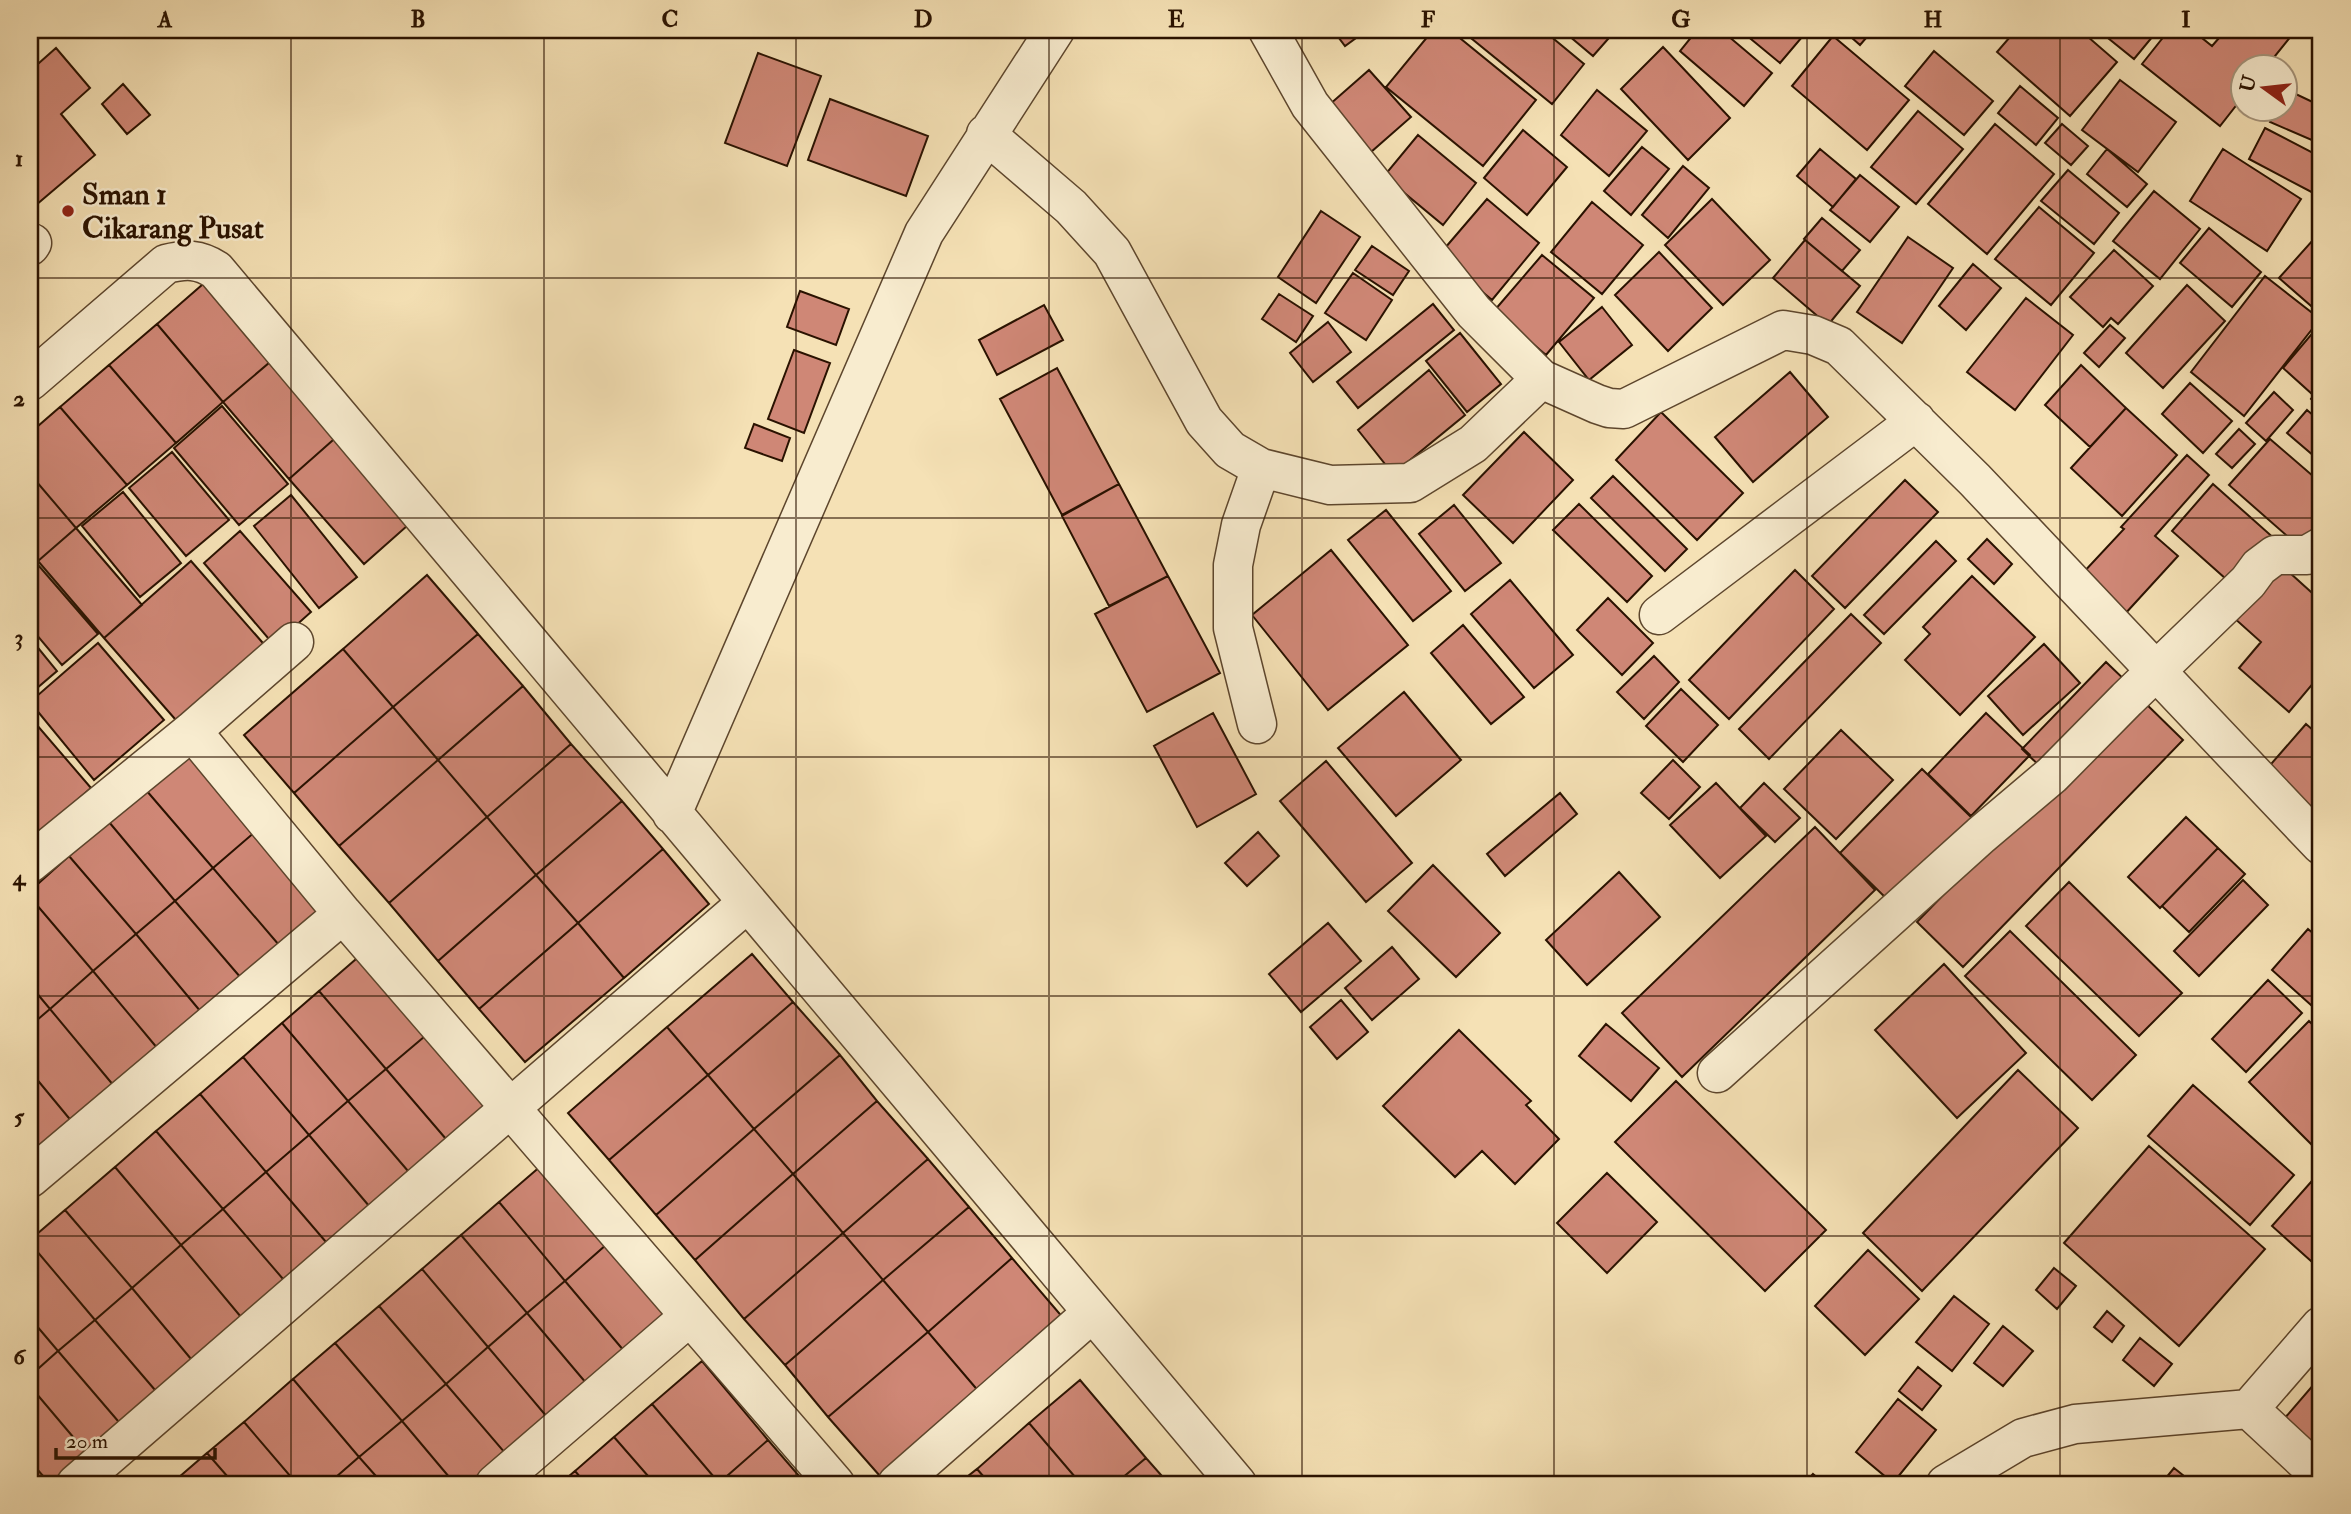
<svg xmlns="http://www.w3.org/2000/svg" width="2351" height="1514" viewBox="0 0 2351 1514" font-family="'IM FELL Double Pica',serif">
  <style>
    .building { fill: #cf8776; stroke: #2a1200; stroke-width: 2 }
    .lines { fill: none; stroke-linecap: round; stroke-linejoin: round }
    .minor-casing { stroke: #5d462d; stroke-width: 41 }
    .minor { stroke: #f8eccf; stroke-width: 38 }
    .grid { fill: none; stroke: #2a1200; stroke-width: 2; stroke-opacity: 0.55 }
    .poi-dot { fill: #8f2418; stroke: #f8eccf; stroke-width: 2.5 }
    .labels { text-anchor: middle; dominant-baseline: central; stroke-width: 5; stroke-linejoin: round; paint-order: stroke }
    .poi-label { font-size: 30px; font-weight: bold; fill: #2a1200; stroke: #f8eccf; text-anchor: start }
    .neatline { fill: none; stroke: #2a1200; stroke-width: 2.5 }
    .grid-label { font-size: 23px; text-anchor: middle; font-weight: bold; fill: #2a1200 }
  </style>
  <rect width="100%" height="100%" fill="#f5e1b5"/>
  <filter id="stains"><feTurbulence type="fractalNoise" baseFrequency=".00286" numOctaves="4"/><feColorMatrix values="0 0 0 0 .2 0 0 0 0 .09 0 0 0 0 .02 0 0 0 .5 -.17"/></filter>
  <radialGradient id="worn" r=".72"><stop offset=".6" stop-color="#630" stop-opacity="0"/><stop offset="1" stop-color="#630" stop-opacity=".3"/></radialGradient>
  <!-- building -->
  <path class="building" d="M1333 30H1367L1345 46Z
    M1433 30H1450L1536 100 1483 166 1386 87Z
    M1461 30H1543L1584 64 1552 104Z
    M1562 30H1616L1593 56Z
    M1697 30H1721L1772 73 1744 106 1680 51Z
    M1740 30H1808L1780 63Z
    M1843 30H1873L1860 45Z
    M2016 30H2080L2117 62 2070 116 1997 52Z
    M2098 30H2158L2134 59Z
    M2169 30H2192L2212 46 2226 30H2296L2267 66H2242V98L2220 126 2142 64Z
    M1833 36 1909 100 1867 150 1792 86Z
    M1663 47 1730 118 1688 160 1621 89Z
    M56 48 90 88 61 114 95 155 36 205 30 197V71Z
    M1934 51 1993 101 1964 135 1905 86Z
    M758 53 821 76 787 166 725 143Z
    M1369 70 1411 117 1371 152 1329 105Z
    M2120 80 2176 122 2138 172 2082 130Z
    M123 84 150 115 127 134 102 104Z
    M2020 86 2058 118 2036 145 1998 113Z
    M2285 89 2321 106V144L2270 122 2276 108H2284Z
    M1597 90 1647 131 1609 176 1561 135Z
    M830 99 928 136 906 196 808 160Z
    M1918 111 1963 149 1916 204 1871 167Z
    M1995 124 2054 174 1987 254 1928 204Z
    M2062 124 2088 146 2071 165 2045 143Z
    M2265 128 2321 157V197L2249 159Z
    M1523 130 1567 167 1527 215 1484 178Z
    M1418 135 1476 183 1443 225 1384 176Z
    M1642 147 1669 169 1631 215 1604 191Z
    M1820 149 1856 179 1833 207 1797 176Z
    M2107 149 2147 184 2127 207 2087 174Z
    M2223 149 2301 199 2267 251 2190 201Z
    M1683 166 1709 188 1668 238 1642 215Z
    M2068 170 2119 213 2094 244 2041 201Z
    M1860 175 1899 207 1870 242 1830 210Z
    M2154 191 2200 229 2160 279 2113 241Z
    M1487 199 1539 243 1492 300 1439 255Z
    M1712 199 1770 260 1723 305 1665 245Z
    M1592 202 1643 245 1602 294 1551 252Z
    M2039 207 2094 253 2051 305 1995 259Z
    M1321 211 1360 237 1316 303 1278 277Z
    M1822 218 1860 250 1842 271 1804 239Z
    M2209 228 2261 272 2232 307 2180 263Z
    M2321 231V308L2318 312 2279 278Z
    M1908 237 1953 268 1902 343 1857 312Z
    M1805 240 1860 286 1828 325 1773 278Z
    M1372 246 1409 271 1393 295 1355 270Z
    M2114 250 2153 286 2118 324 2111 318 2103 327 2070 297Z
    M1659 252 1712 308 1668 351 1615 295Z
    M1542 255 1594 298 1546 355 1494 311Z
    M1973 264 2001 288 1966 330 1939 306Z
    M1353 273 1392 300 1366 340 1325 313Z
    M2265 276 2320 319 2244 416 2191 372Z
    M210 278 276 357 223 402 157 324Z
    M2187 285 2225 321 2163 388 2126 353Z
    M800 291 849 309 836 345 787 327Z
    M1279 294 1313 316 1296 342 1262 319Z
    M2026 298 2073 335 2015 410 1967 372Z
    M1433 304 1454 330 1358 408 1337 382Z
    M1044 305 1063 340 997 375 979 340Z
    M1602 307 1632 345 1589 380 1559 342Z
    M1328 322 1351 352 1313 382 1290 353Z
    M2321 323V384L2312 394 2283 368Z
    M157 324 223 402 176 443 109 365Z
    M2110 325 2125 338 2099 367 2084 353Z
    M1460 333 1501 384 1467 412 1426 361Z
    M794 350 830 363 804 433 768 419Z
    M276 357 341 433 289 479 223 402Z
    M109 365 176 443 127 485 60 407Z
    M2081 365 2126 408 2090 447 2045 405Z
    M1057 368 1119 484 1062 515 1000 399Z
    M1429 370 1465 415 1393 474 1358 430Z
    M1790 372 1828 417 1753 482 1715 437Z
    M2190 383 2232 421 2203 453 2162 414Z
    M2321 386V408L2311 399Z
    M2274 392 2293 410 2266 441 2246 423Z
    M222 406 288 484 239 525 174 448Z
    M60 407 127 485 76 528 30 474V433Z
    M2126 408 2177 455 2122 516 2071 468Z
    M2307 410 2321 422V462L2287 433Z
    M1661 412 1743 493 1697 540 1616 460Z
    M754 424 790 438 782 461 745 448Z
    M2239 429 2255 444 2232 468 2216 454Z
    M1524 432 1573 480 1513 543 1463 495Z
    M341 433 416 518 364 564 289 479Z
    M2270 439 2321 483V527L2302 549 2229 485Z
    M172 452 229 520 186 556 129 488Z
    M2187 455 2209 475 2155 536 2178 556 2124 615 2081 575 2124 529 2121 527Z
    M30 474 76 528 38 561 30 551Z
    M1613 476 1687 549 1665 571 1591 498Z
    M1905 480 1938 512 1845 608 1812 576Z
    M1119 484 1168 576 1109 606 1062 516Z
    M2213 484 2276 540 2235 587 2172 531Z
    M123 492 181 563 140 597 82 526Z
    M291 495 357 577 319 608 254 526Z
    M1579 504 1652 576 1627 602 1553 530Z
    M1454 505 1501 563 1465 591 1419 534Z
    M1386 510 1451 591 1413 621 1348 540Z
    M76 528 142 605 104 638 38 561Z
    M240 531 311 612 274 645 204 563Z
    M1987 539 2012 564 1994 584 1968 559Z
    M1936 541 1956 561 1884 634 1864 615Z
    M1331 550 1408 645 1328 710 1252 615Z
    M191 561 269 650 182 727 104 638Z
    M2279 563 2321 601V674L2289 712 2239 668 2261 642 2233 617Z
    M39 566 98 634 62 665 30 627V574Z
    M1795 570 1834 609 1729 719 1689 680Z
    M427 575 478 634 393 707 343 649Z
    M1168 576 1220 673 1147 712 1095 614Z
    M1972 576 2035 637 1960 715 1905 660 1930 634 1923 627Z
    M1510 580 1573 655 1534 688 1471 614Z
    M1608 598 1653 643 1622 675 1577 630Z
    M1851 614 1881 643 1769 759 1739 729Z
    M1463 625 1524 697 1491 724 1431 653Z
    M478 634 523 686 438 760 393 707Z
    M30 638 57 671 30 694Z
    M98 643 164 720 94 780 30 702Z
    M2044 644 2080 683 2023 735 1988 696Z
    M343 649 393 707 294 793 244 735Z
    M1654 656 1679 682 1644 719 1617 692Z
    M2106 662 2131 686 2047 773 2022 749Z
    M523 686 571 744 487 817 438 760Z
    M1681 689 1718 725 1683 762 1646 726Z
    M1404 692 1461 760 1396 816 1338 748Z
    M2137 695 2183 740 1963 967 1917 922Z
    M393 707 438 760 339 846 294 793Z
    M1213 713 1256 794 1197 827 1154 746Z
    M1986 713 2030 755 1971 816 1928 774Z
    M30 717 91 788 30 841Z
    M2306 724 2321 737V820L2265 771Z
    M1841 730 1893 780 1836 839 1784 789Z
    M571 744 622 801 536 875 487 817Z
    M197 747 263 825 213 868 146 790Z
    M438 760 487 817 389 903 339 846Z
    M1673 760 1700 787 1669 819 1641 793Z
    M1326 761 1412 863 1366 902 1280 801Z
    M1922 769 1973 819 1891 903 1840 853Z
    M1716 783 1766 836 1720 878 1670 825Z
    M1764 783 1800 818 1775 842 1740 808Z
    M146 790 213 868 175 901 109 822Z
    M1560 793 1577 814 1505 876 1487 854Z
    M622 801 663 849 578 923 536 875Z
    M487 817 536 875 438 961 389 903Z
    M2186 817 2218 848 2160 908 2128 877Z
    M109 822 175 901 136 934 69 856Z
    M263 825 329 902 279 945 213 868Z
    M1815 827 1875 890 1682 1077 1622 1013Z
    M1258 832 1279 856 1247 886 1225 863Z
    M2218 848 2245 874 2189 932 2162 906Z
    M663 849 709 904 624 978 578 923Z
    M69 856 136 934 93 971 30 897V891Z
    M1433 865 1500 933 1456 977 1388 911Z
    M213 868 279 945 241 978 175 901Z
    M1619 872 1660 917 1587 985 1546 940Z
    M536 875 578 923 479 1009 438 961Z
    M2243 880 2268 905 2199 976 2174 951Z
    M2069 882 2182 993 2139 1036 2026 926Z
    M30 897 93 971 50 1009 30 985Z
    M175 901 241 978 201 1012 136 934Z
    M578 923 624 978 525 1062 479 1009Z
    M1328 923 1361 961 1301 1012 1269 974Z
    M2308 929 2321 940V1014L2272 970Z
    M2010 931 2136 1055 2092 1100 1965 976Z
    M136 934 201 1012 158 1049 93 971Z
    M370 947 437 1026 386 1069 319 991Z
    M1392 947 1419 979 1372 1020 1345 988Z
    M752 954 793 1002 708 1075 667 1027Z
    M1944 964 2026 1053 1957 1118 1875 1030Z
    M93 971 158 1049 114 1086 50 1009Z
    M2268 980 2302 1013 2246 1072 2212 1039Z
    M30 985 50 1009 30 1026Z
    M319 991 386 1069 348 1101 282 1023Z
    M1341 1000 1368 1032 1337 1059 1310 1027Z
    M793 1002 840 1055 754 1129 708 1075Z
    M50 1009 114 1086 73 1123 30 1071V1026Z
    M2309 1021 2321 1033V1154L2249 1082Z
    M282 1023 348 1101 309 1135 243 1057Z
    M1606 1024 1659 1068 1631 1101 1579 1056Z
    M437 1026 502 1103 452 1146 386 1069Z
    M667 1027 708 1075 609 1160 568 1113Z
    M1459 1030 1531 1101 1526 1105 1559 1139 1515 1184 1482 1151 1455 1177 1383 1106Z
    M840 1055 877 1101 793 1174 754 1129Z
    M243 1057 309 1135 266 1172 200 1094Z
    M386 1069 452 1146 414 1178 348 1101Z
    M2018 1070 2078 1128 1922 1291 1863 1233Z
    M30 1071 73 1123 30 1159Z
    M708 1075 754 1129 656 1215 609 1160Z
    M1676 1081 1826 1230 1765 1291 1615 1142Z
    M2193 1085 2294 1175 2250 1225 2148 1136Z
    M200 1094 266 1172 223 1209 156 1131Z
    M348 1101 414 1178 375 1213 309 1135Z
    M877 1101 928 1159 843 1233 793 1174Z
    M754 1129 793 1174 695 1260 656 1215Z
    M156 1131 223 1209 181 1245 115 1167Z
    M309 1135 375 1213 332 1249 266 1172Z
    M2149 1146 2265 1249 2179 1346 2064 1243Z
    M549 1159 615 1237 565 1281 499 1202Z
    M928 1159 969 1207 883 1280 843 1233Z
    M115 1167 181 1245 132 1288 65 1210Z
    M266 1172 332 1249 289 1286 223 1209Z
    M1607 1173 1657 1222 1607 1273 1557 1223Z
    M793 1174 843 1233 744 1319 695 1260Z
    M2311 1182 2321 1191V1270L2272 1226Z
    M499 1202 565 1281 527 1313 461 1235Z
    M969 1207 1012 1258 928 1332 883 1280Z
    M223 1209 289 1286 246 1323 181 1245Z
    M65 1210 132 1288 95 1320 30 1243V1240Z
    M843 1233 883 1280 785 1365 744 1319Z
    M461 1235 527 1313 488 1347 422 1269Z
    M615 1237 681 1315 630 1358 565 1281Z
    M30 1243 95 1320 58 1351 30 1318Z
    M181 1245 246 1323 196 1365 132 1288Z
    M1868 1250 1919 1299 1865 1355 1815 1306Z
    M1012 1258 1070 1326 986 1400 928 1332Z
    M2054 1268 2076 1286 2057 1309 2036 1290Z
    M422 1269 488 1347 446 1384 379 1306Z
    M883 1280 928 1332 828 1417 785 1365Z
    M565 1281 630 1358 592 1390 527 1313Z
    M132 1288 196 1365 161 1397 95 1320Z
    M1954 1296 1989 1324 1952 1371 1916 1342Z
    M379 1306 446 1384 402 1421 335 1343Z
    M2107 1311 2124 1326 2112 1342 2094 1327Z
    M527 1313 592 1390 553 1424 488 1347Z
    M30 1318 58 1351 30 1376Z
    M95 1320 161 1397 124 1428 58 1351Z
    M2003 1326 2033 1351 2003 1386 1974 1363Z
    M928 1332 986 1400 887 1484 828 1417Z
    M2140 1338 2172 1364 2154 1386 2123 1360Z
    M335 1343 402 1421 359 1457 293 1379Z
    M488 1347 553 1424 511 1460 446 1384Z
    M58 1351 124 1428 90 1457 30 1386V1376Z
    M702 1361 768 1440 719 1483 652 1404Z
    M1918 1367 1941 1386 1922 1410 1899 1391Z
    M2321 1376V1452L2284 1419Z
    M293 1379 359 1457 328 1484H297L244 1422Z
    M1080 1380 1146 1458 1115 1484H1081L1029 1423Z
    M446 1384 511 1460 483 1484H455L402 1421Z
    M30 1386 90 1457 58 1484H50L30 1461Z
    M1898 1399 1936 1430 1893 1483 1856 1452Z
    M652 1404 719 1483 717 1484H655L614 1437Z
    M402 1421 455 1484H383L359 1457Z
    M244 1422 297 1484H234L207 1453Z
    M1029 1423 1081 1484H990L977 1469Z
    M614 1437 655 1484H586L575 1471Z
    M768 1440 806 1484H719V1483Z
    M207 1453 234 1484H171Z
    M359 1457 383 1484H328Z
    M1146 1458 1169 1484H1115Z
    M30 1461 50 1484H30Z
    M2174 1468 2194 1484H2161Z
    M977 1469 990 1484H958Z
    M575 1471 586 1484H560Z
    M1813 1474 1825 1484H1804Z"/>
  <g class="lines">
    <defs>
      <path id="minor" d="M1268 30 1310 105 1474 312 1541 379 1597 404 1609 408 1624 409 1783 330 1813 335 1839 346 1975 480 2321 845
        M986 134 1071 207 1112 252 1204 421 1230 450 1261 468 1330 485 1410 483 1473 444 1541 379
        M30 246 32 243
        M30 381 166 264C186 259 199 259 216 270L1237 1484
        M1659 615 1916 421
        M1257 724 1233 628V565L1241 525 1261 468
        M192 731 343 914 835 1484
        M672 814 924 233 1055 30
        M30 863 192 731 294 642
        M1717 1073 1981 835 2052 775 2127 699 2248 582 2259 567 2275 555H2307L2321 547
        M30 1178 343 914
        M2249 1409 2321 1476
        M76 1484 747 903
        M495 1484 690 1316
        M897 1484 1092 1313
        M1946 1484 2023 1438 2075 1424 2249 1409 2321 1326"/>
    </defs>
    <!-- minor casing -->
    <use href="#minor" class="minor-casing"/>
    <!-- minor -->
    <use href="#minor" class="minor"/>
  </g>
  <!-- grid -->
  <path class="grid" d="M291 30V1484M544 30V1484M796 30V1484M1049 30V1484M1302 30V1484M1554 30V1484M1807 30V1484M2060 30V1484M30 278H2321M30 518H2321M30 757H2321M30 996H2321M30 1236H2321"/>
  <!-- markers -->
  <circle class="poi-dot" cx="68" cy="211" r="7"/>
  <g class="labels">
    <!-- poi labels -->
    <g class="poi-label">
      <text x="82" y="194">Sman 1<tspan x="82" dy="34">Cikarang Pusat</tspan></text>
    </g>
  </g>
  <!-- margin -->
  <rect width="2351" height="1514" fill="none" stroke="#f5e1b5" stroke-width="77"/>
  <!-- north arrow -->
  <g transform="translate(2264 88) rotate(285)"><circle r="33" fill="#f8eccf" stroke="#a6957c" stroke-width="2"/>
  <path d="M0-5L12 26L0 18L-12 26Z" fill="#8f2418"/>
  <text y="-10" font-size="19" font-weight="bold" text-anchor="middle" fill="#2a1200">U</text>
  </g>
  <!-- scale -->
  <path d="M56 1448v10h159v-10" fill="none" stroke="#2a1200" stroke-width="3.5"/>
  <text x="66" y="1448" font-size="21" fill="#2a1200" stroke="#f8eccf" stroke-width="5" paint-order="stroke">20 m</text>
  <rect x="38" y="38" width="2274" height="1438" class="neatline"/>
  <g class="grid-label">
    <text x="165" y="27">A</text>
    <text x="418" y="27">B</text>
    <text x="670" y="27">C</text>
    <text x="923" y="27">D</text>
    <text x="1176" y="27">E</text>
    <text x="1428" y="27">F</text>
    <text x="1681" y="27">G</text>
    <text x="1933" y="27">H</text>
    <text x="2186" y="27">I</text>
    <text x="19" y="166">1</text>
    <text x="19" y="406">2</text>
    <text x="19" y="645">3</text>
    <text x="19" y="885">4</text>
    <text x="19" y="1124">5</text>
    <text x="19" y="1364">6</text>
  </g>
  <rect width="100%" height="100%" filter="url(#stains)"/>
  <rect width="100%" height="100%" fill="url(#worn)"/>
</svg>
